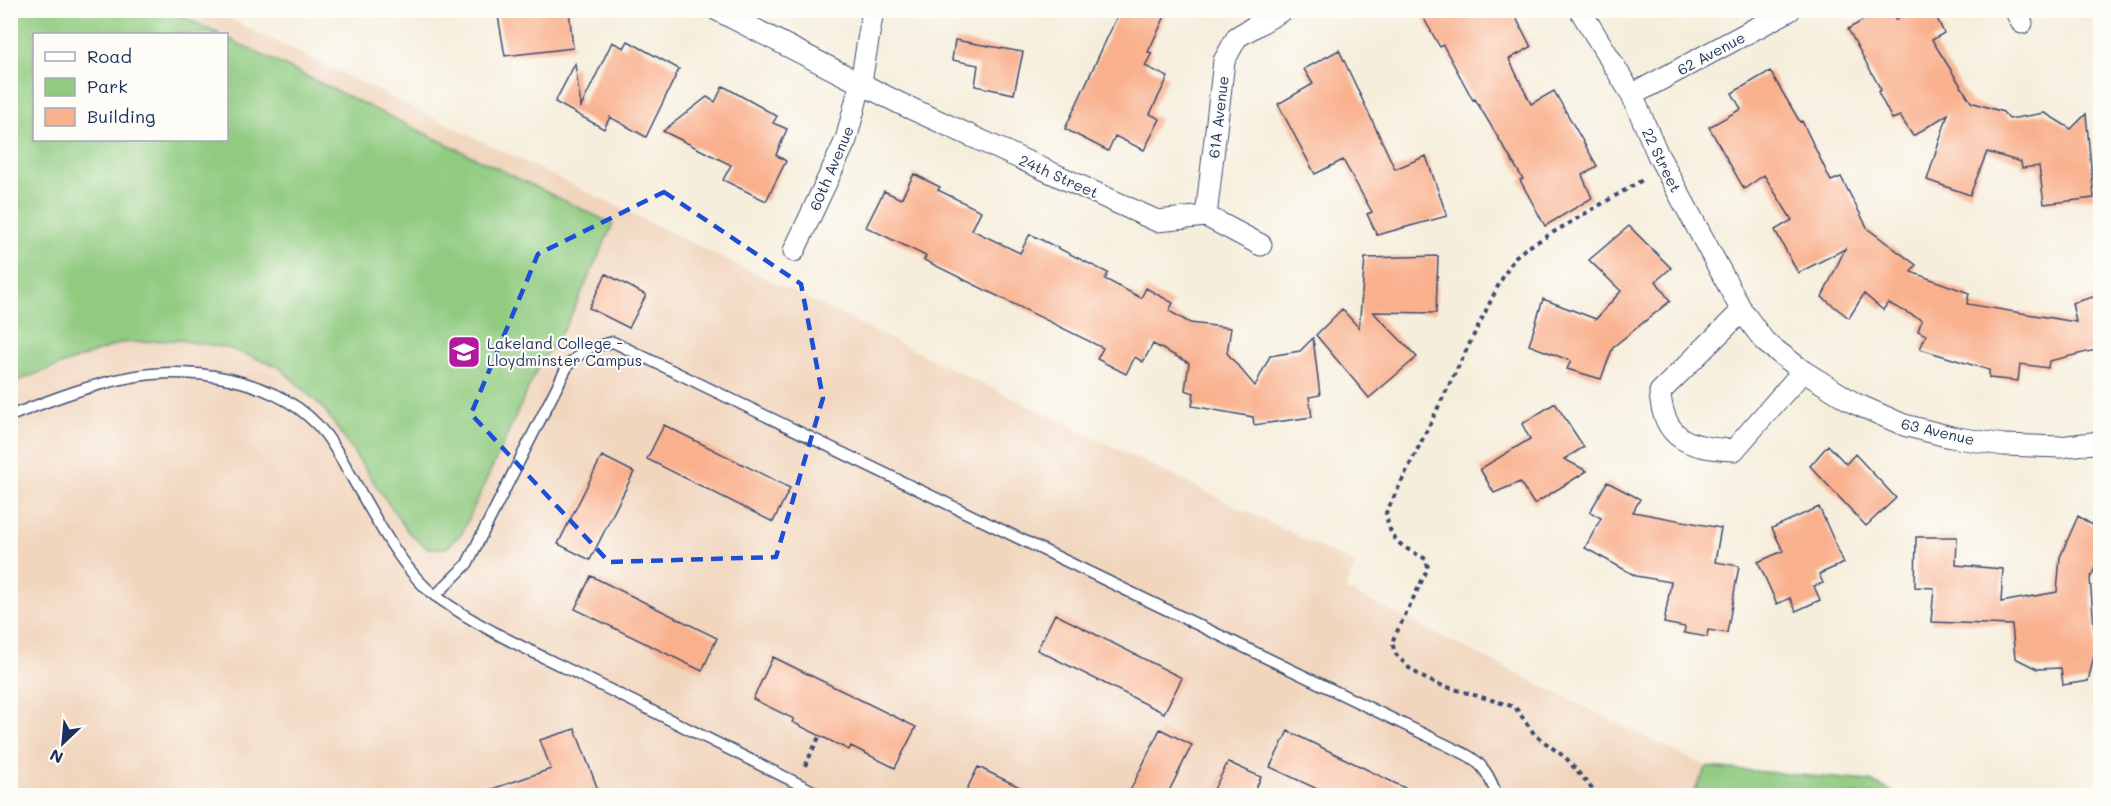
<svg xmlns="http://www.w3.org/2000/svg" width="2111" height="806" viewBox="0 0 2111 806" font-family="Mali,sans-serif">
  <style>
    .built { fill: #f1d5bd; fill-rule: evenodd }
    .green { fill: #90cb80; stroke: #567d6f; stroke-width: 1.5 }
    .building { fill: #f9b08d }
    .lines { fill: none; stroke-linecap: round; stroke-linejoin: round }
    .lane-casing { stroke: #3c4c71; stroke-width: 13 }
    .street-casing { stroke: #3c4c71; stroke-width: 23 }
    .path { stroke: #3c4c71; stroke-width: 4; stroke-dasharray: 4.5 4.5; stroke-linecap: butt }
    .lane { stroke: #fff; stroke-width: 10 }
    .street { stroke: #fff; stroke-width: 21 }
    .marked { fill: none; stroke: #1d4ed8; stroke-width: 4.5; stroke-dasharray: 12 8; stroke-linejoin: round }
    .labels { text-anchor: middle; dominant-baseline: central; stroke-width: 4.5; stroke-linejoin: round; paint-order: stroke }
    .street-label { font-size: 15px; fill: #1b2f5e; stroke: #fdfcf7 }
    .poi-label { font-size: 15px; fill: #1b2f5e; stroke: #fdfcf7; text-anchor: start }
  </style>
  <rect width="100%" height="100%" fill="#fdfcf7"/>
  <filter id="ink" filterUnits="userSpaceOnUse"><feTurbulence type="fractalNoise" baseFrequency=".0167" numOctaves="2"/><feDisplacementMap in="SourceGraphic" scale="12" xChannelSelector="R" yChannelSelector="G"/><feConvolveMatrix kernelMatrix="1 2 1 2 8 2 1 2 1" color-interpolation-filters="sRGB"/></filter>
  <filter id="wash" filterUnits="userSpaceOnUse"><feTurbulence type="fractalNoise" baseFrequency=".008" numOctaves="4" result="noise"/><feDisplacementMap in="SourceGraphic" scale="24" xChannelSelector="R" yChannelSelector="G"/><feGaussianBlur stdDeviation="1.35" result="paint"/><feColorMatrix in="noise" values="0 0 0 0 0 0 0 0 0 0 0 0 0 0 0 0 0 1.4 0 .05"/><feComposite in="paint" operator="in"/></filter>
  <g filter="url(#wash)">
    <rect width="100%" height="100%" fill="#f6eedc"/>
    <!-- built -->
    <path class="built" d="M10 11H213L1355 564 1345 589 1707 767 1692 796 11 795ZM34 34H226V140H34Z"/>
    <!-- green -->
    <path class="green" d="M11 10 170 11 220 34H34V140H226L227 38 613 224 566 326 540 363 462 533 446 548H427L408 532 324 409 279 367 228 348 179 340 121 343 11 383Z
      M1707 767 1870 781 1899 795H1692Z"/>
    <g id="blocks">
      <!-- building -->
      <path class="building" d="M497 10H569L573 48 505 56Z
        M1120 10H1168L1148 52 1152 53 1145 66 1168 77 1150 114 1160 119 1144 150 1115 136 1108 151 1065 129Z
        M1419 10H1512L1531 47 1509 59 1531 104 1554 91 1597 166 1582 175 1592 198 1545 226 1520 180 1523 179 1475 99 1473 100 1443 45 1440 47Z
        M1881 10H1891L1895 20 1911 10H1933L1944 33 1932 40 1971 102 2003 112 2009 119 2045 113 2071 129 2086 114 2094 198 2044 204 2039 166 2022 168 2021 162 1987 152 1970 195 1927 180 1948 114 1913 136 1900 116 1892 119 1878 92 1881 90 1848 29Z
        M955 40 1023 52 1014 94 975 86 978 65 952 60Z
        M628 41 679 69 646 137 610 117 604 129 555 102 575 64 581 107 612 42 624 48Z
        M1339 50 1395 169 1426 156 1447 216 1377 235 1367 214 1372 212 1343 160 1315 174 1278 104 1313 84 1304 69Z
        M1770 71 1800 122 1802 121 1831 181 1841 177 1868 229 1916 265 1911 272 1969 293 1967 304 2076 322 2072 303 2100 295V349L2049 361 2048 368 2020 364 2018 381 1989 378V370L1920 349 1926 335 1918 331 1922 320 1888 303 1883 310 1864 294 1849 318 1822 297 1845 249 1798 273 1775 230 1792 220 1764 175 1744 189 1709 127 1741 109 1732 93Z
        M723 86 777 116 773 123 787 129 776 155 786 161 766 201 723 180 731 165 663 131 707 97 715 102Z
        M914 174 940 187 938 190 981 211 972 230 1020 253 1030 234 1108 273 1105 279 1141 298 1146 288 1173 303 1169 311 1190 323 1231 328 1227 353 1255 386 1270 356 1300 351 1313 338 1320 395 1309 397 1312 417 1254 425 1253 417 1192 406 1194 393 1185 390 1189 363 1153 344 1143 362 1135 357 1126 374 1097 359 1103 348 924 260 926 256 866 227 884 191 901 199Z
        M1629 226 1671 268 1656 281 1670 301 1613 347 1601 379 1567 369 1571 361 1529 345 1543 299 1596 319 1621 291 1589 260Z
        M1438 256 1436 313 1373 312 1417 357 1369 398 1316 335 1342 309 1359 328 1365 258Z
        M606 274 646 295 629 328 589 308Z
        M1555 403 1584 447 1564 459 1587 471 1534 504 1520 482 1494 493 1480 469 1530 439 1522 424Z
        M664 425 790 488 773 522 647 459Z
        M1828 445 1846 464 1855 454 1896 498 1866 526 1810 466Z
        M602 456 634 472 590 560 558 544Z
        M1607 482 1640 499 1633 512 1721 528 1715 562 1739 566 1727 633 1708 630 1707 637 1684 633 1685 627 1664 623 1671 582 1636 576 1585 548 1601 518 1590 512Z
        M1819 507 1844 563 1819 574 1823 583 1814 586 1820 600 1796 611 1790 598 1777 604 1758 562 1783 551 1772 528Z
        M2078 516 2100 530V556L2090 579 2096 648 2088 681 2063 685 2061 668 2037 669 2015 658 2012 625 1931 622 1934 588 1915 587 1916 537H1957L1956 565 2003 569 2001 602 2057 592 2060 557Z
        M591 576 717 638 702 671 575 609Z
        M1055 614 1182 678 1164 713 1037 650Z
        M773 657 916 727 895 768 851 746 849 750 792 722 794 719 753 699Z
        M575 729 600 795H484L483 792 551 769 540 740Z
        M1160 729 1192 745 1167 795H1128Z
        M1288 731 1419 795H1330L1270 767Z
        M1228 762 1261 777 1253 795H1211Z
        M978 767 1036 795H964Z"/>
    </g>
  </g>
  <g filter="url(#ink)">
    <use href="#blocks" fill-opacity="0" stroke="#3c4c71" stroke-width="1.5"/>
    <g class="lines">
      <defs>
        <path id="lane" d="M10 416C50 400 89 385 131 377 199 364 294 382 333 445 359 486 398 570 437 597 486 632 542 656 596 683 671 720 747 758 823 796
          M435 596 467 564 568 365 586 349 613 342 1465 754C1483 763 1490 777 1497 796"/>
        <path id="street" d="M717 10 899 103 1157 221 1206 216 1261 245
          M1580 10 1632 95 1658 155 1742 311 1765 342 1803 371 1854 403 1904 425 1951 437 2004 445 2060 447 2100 442
          M2015 10 2022 23
          M1632 95 1790 10
          M1206 216 1224 61 1237 37 1283 10
          M794 251 846 140 861 82 873 10
          M1742 311 1660 392C1663 441 1691 448 1734 450L1803 371"/>
      </defs>
      <!-- lane casing -->
      <use href="#lane" class="lane-casing"/>
      <!-- street casing -->
      <use href="#street" class="street-casing"/>
      <!-- path -->
      <path class="path" d="M805 766 819 737
        M1598 796 1566 758 1535 735 1515 707 1437 684 1422 677 1409 668 1395 653 1392 642 1428 568 1426 559C1402 546 1390 543 1386 513L1500 282 1515 257 1525 249 1644 179"/>
      <!-- lane -->
      <use href="#lane" class="lane"/>
      <!-- street -->
      <use href="#street" class="street"/>
    </g>
  </g>
  <!-- marked area -->
  <path class="marked" d="M664 192 801 284 823 398 776 557 609 562 471 414 538 254Z"/>
  <!-- icons -->
  <defs>
    <symbol id="university-square" viewBox="-11 -11 22 22"><rect x="-9" y="-9" width="18" height="18" rx="4" fill="#b5179e" stroke="#fdfcf7"/><path d="M0-5L7-2L0 1L-7-2ZM-4 1L0 2.5L4 1V4Q0 6-4 4Z" fill="#fff"/></symbol>
  </defs>
  <g fill-rule="evenodd">
    <use href="#university-square" x="445" y="333" width="38" height="38"/>
  </g>
  <g class="labels">
    <!-- street labels -->
    <g class="street-label">
      <text transform="translate(1711 53) rotate(-28)">62 Avenue</text>
      <text transform="translate(1218 117) rotate(-83)">61A Avenue</text>
      <text transform="translate(1662 160) rotate(64)">22 Street</text>
      <text transform="translate(831 168) rotate(-67)">60th Avenue</text>
      <text transform="translate(1059 176) rotate(24)">24th Street</text>
      <text transform="translate(1938 431) rotate(13)">63 Avenue</text>
    </g>
    <!-- poi labels -->
    <g class="poi-label">
      <text x="487" y="343">Lakeland College -<tspan x="487" dy="17">Lloydminster Campus</tspan></text>
    </g>
  </g>
  <!-- margin -->
  <rect width="2111" height="806" fill="none" stroke="#fdfcf7" stroke-width="36"/>
  <!-- legend -->
  <rect x="33" y="33" width="195" height="108" fill="#fdfcf7" stroke="#a3aaba" stroke-width="1.5"/>
  <rect x="45" y="52" width="30" height="9" fill="#ffffff" stroke="#a3aaba" stroke-width="1.5"/>
  <text x="87" y="63" font-size="18" fill="#1b2f5e">Road</text>
  <rect x="45" y="78" width="30" height="18" fill="#90cb80" stroke="#a3aaba" stroke-width="1.5"/>
  <text x="87" y="93" font-size="18" fill="#1b2f5e">Park</text>
  <rect x="45" y="108" width="30" height="18" fill="#f9b08d" stroke="#a3aaba" stroke-width="1.5"/>
  <text x="87" y="123" font-size="18" fill="#1b2f5e">Building</text>
  <!-- north arrow -->
  <g transform="translate(63 743) rotate(206)" stroke="#fdfcf7" stroke-width="4.5" paint-order="stroke">
  <path d="M0-4.5L10 22L0 15L-10 22Z" fill="#1b2f5e"/>
  <text y="-9" font-size="16" font-weight="bold" text-anchor="middle" fill="#1b2f5e">N</text>
  </g>
</svg>
